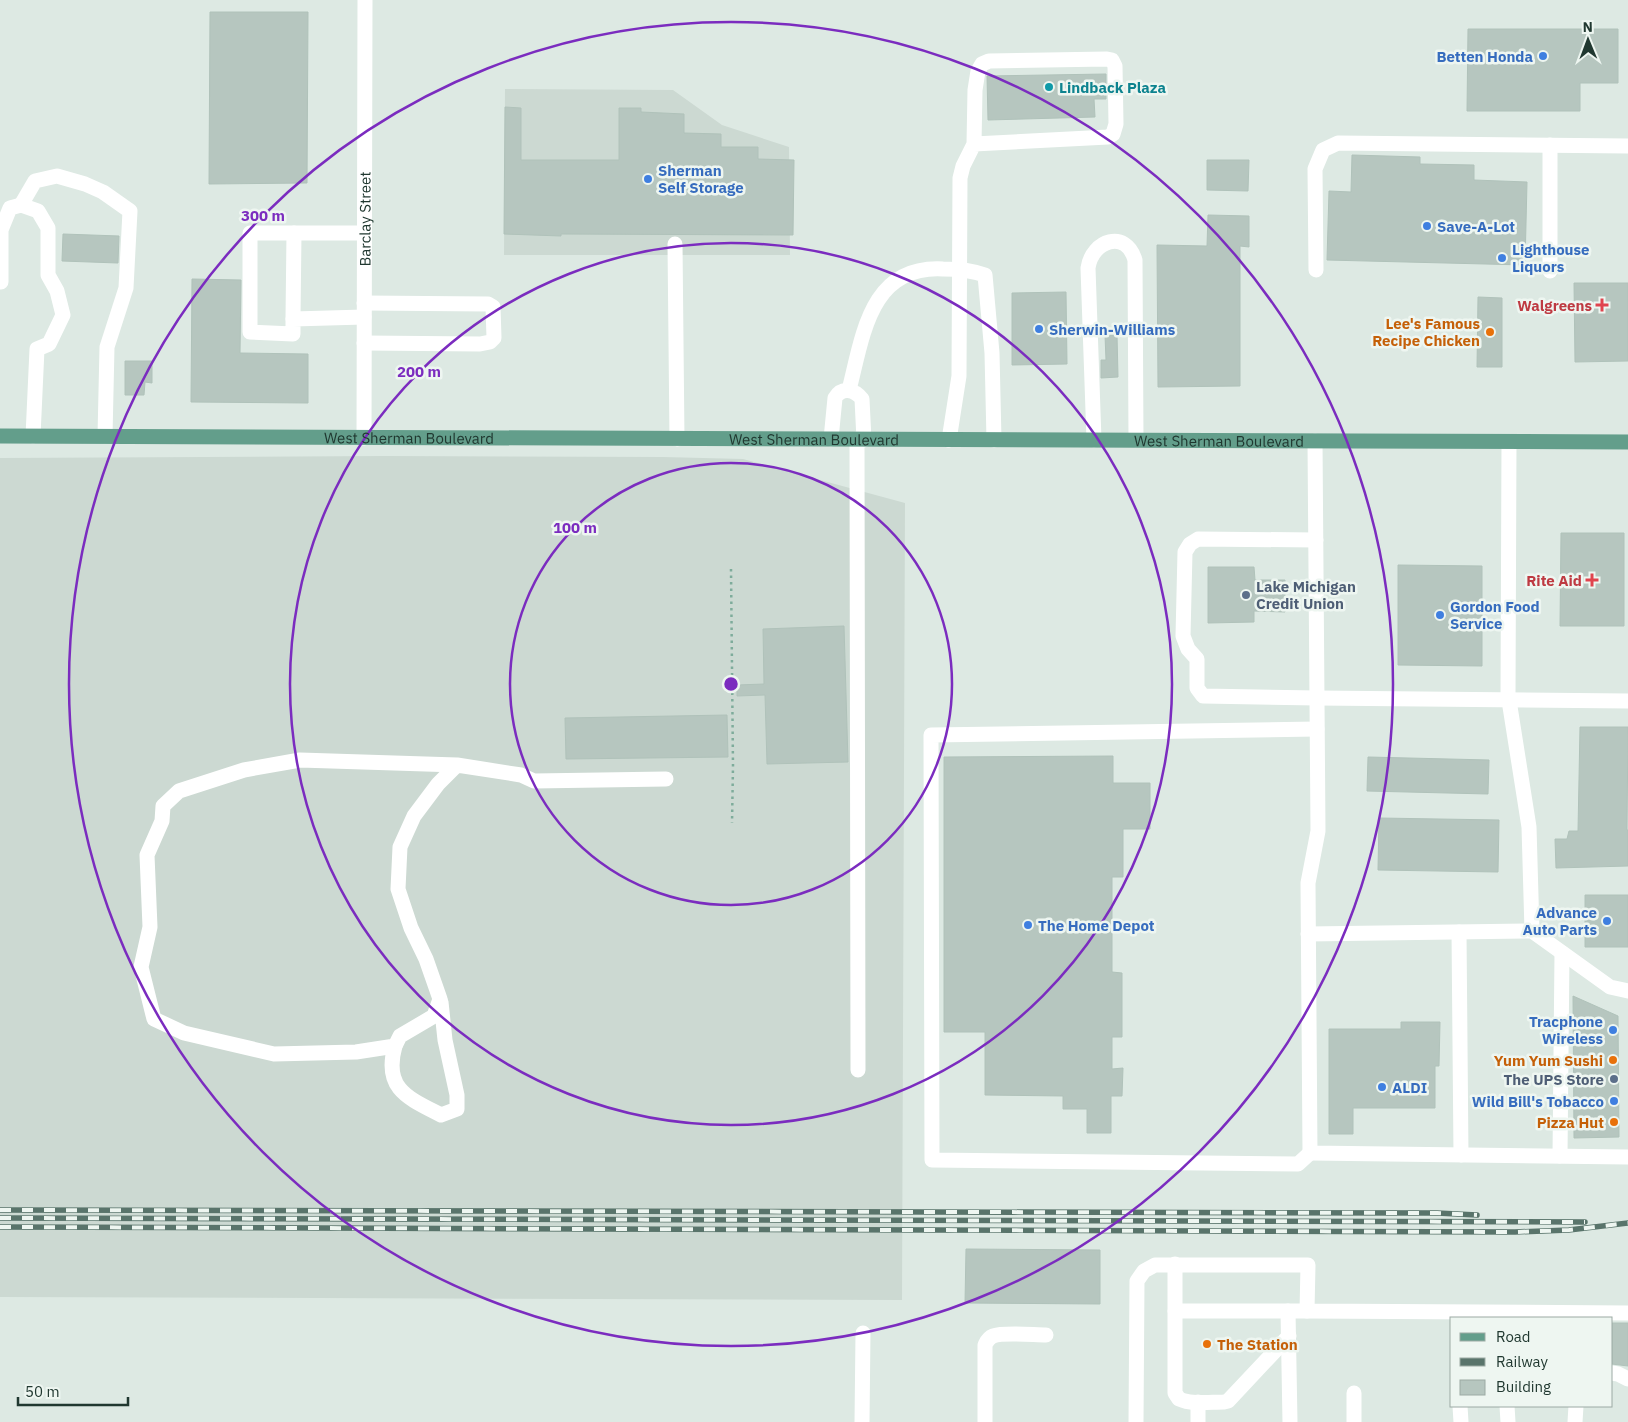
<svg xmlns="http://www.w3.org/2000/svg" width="1628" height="1422" viewBox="0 0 1628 1422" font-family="'IBM Plex Sans',sans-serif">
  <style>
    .built { fill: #ccd9d2 }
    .building { fill: #b6c6bf; stroke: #b0c2ba }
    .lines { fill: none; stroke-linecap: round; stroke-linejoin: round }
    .path { stroke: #7eac9b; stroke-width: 2.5; stroke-dasharray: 2.5 4; stroke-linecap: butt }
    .minor { stroke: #fff; stroke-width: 15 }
    .major { stroke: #639e8b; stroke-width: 15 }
    .rail-casing { stroke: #59746b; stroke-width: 5.5 }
    .rail { stroke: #eef6f1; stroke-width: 4; stroke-dasharray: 11; stroke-linecap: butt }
    .ring { fill: none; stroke: #7b2cbf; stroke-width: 2.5 }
    .shop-dot { fill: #3f7fe0; stroke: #eef6f1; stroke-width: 2 }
    .culture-dot { fill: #0f9aa8; stroke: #eef6f1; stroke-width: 2 }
    .health-dot { fill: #e0444e; stroke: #eef6f1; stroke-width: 2 }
    .food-dot { fill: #e8710a; stroke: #eef6f1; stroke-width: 2 }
    .service-dot { fill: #5c6f8a; stroke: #eef6f1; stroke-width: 2 }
    .labels { text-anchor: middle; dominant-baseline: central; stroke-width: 5; stroke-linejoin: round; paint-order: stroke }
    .shop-label { font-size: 15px; font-weight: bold; fill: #366cbe; stroke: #eef6f1; text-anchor: start }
    .culture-label { font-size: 15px; font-weight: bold; fill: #0d838f; stroke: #eef6f1; text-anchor: start }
    .street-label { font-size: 15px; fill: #203830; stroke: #eef6f1 }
    .health-label { font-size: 15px; font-weight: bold; fill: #be3a42; stroke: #eef6f1; text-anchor: end }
    .food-label { font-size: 15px; font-weight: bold; fill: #c56008; stroke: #eef6f1; text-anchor: end }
    .service-label { font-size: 15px; font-weight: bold; fill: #4e5e75; stroke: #eef6f1; text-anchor: start }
    .centre { fill: #7b2cbf; stroke: #eef6f1; stroke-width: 2.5 }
    .ring-label { font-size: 15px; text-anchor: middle; font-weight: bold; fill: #7b2cbf; stroke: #eef6f1; stroke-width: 5; stroke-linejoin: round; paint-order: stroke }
  </style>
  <rect width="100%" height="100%" fill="#dde9e3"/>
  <!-- built -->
  <path class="built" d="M505 89 673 90 722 125 789 147 790 255H504Z
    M385 456 663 457 743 459 905 503 902 1300 0 1297V458Z"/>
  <!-- building -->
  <path class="building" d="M210 12H308L307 183 209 184Z
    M1468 29H1618V83H1580V111H1467Z
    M1106 74V99H1094L1095 117 988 120 987 76Z
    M505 107 521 108V160H619V108H641V112L684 114V133L721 134V147H758V159L794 160 793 235 561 234V236L504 234Z
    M1352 155 1420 157V164L1474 165V180L1527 182 1525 265 1327 260 1329 191 1351 192Z
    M1207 160H1249L1248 191 1207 190Z
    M1208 215 1249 216V247L1240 246V386L1158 387 1157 245 1207 246Z
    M63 234 119 236 118 263 62 261Z
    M192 279 241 280 240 353 308 354V403L191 402Z
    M1574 283H1628V361L1575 362Z
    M1066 292 1067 364 1012 365V293Z
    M1478 297 1502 298V367H1477Z
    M1105 335H1117L1118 377 1101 378V360H1106Z
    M125 361H152V383L145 382 144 395H125Z
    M1561 533H1624V626H1560Z
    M1398 565 1482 566V666L1398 665Z
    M1208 567H1254L1255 580H1285V612L1254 611V622L1208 623Z
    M844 626 848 762 767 764 765 695 737 696V685L764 684 763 629Z
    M727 715 728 757 566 759 565 718Z
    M1580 727H1628L1627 830H1628V866L1556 868 1555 839H1567L1569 831H1578Z
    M1113 756V783H1150V829H1123V877H1112V972L1122 973V1037H1112V1069L1123 1068 1122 1096H1111V1133H1087V1109H1063V1096L985 1095V1032H944V757Z
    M1368 757 1489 760 1488 794 1367 791Z
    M1379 818 1499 820 1498 872 1378 870Z
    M1585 895H1628V947H1585Z
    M1573 996 1618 1016 1619 1137 1574 1138Z
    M1401 1022H1440L1439 1066H1435V1108H1353V1134H1329V1029H1401Z
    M966 1249 1100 1250V1304L965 1303Z
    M1612 1323H1628V1366L1612 1364Z"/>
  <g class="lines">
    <!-- path -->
    <path class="path" d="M731 569 733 766 732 823"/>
    <!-- minor -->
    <g class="minor">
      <path d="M21 205 35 181 57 176 85 184 103 192 130 211 126 288 107 347 105 436"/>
      <path d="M675 244 677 439"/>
      <path d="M1316 270 1315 169 1323 150 1338 143 1628 146"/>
      <path d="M1550 271V145"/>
      <path d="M1 282V230L10 208 21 205 38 211 48 228V275L57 291 63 315 49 344 37 349 33 436"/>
      <path d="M364 317 293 319V334L250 332V233H364"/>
      <path d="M293 319 294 233"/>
      <path d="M364 343 480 344 490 342 494 338 493 307 488 304 364 303"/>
      <path d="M849 390C863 335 870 265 943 269 958 269 971 270 985 275L992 353 994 440"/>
      <path id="s1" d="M364 438 365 0"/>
      <path d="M831 439 835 398C842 386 855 390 862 399L864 440"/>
      <path d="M857 439 858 1070"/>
      <path d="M949 440 959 376 960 178 963 166 974 144 975 90 978 71 982 64 989 61 1107 59 1112 60 1115 66 1116 124 1113 134 1108 137 974 144"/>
      <path d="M1094 440 1088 268C1092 240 1126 229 1135 260L1136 440"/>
      <path d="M1315 441 1318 831 1308 883 1310 1153 1628 1157"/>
      <path d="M1509 442 1508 694 1529 827 1532 931"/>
      <path d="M1316 540 1198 539 1190 544 1185 552 1183 636 1188 649 1197 659V688L1203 696 1317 698 1628 701"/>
      <path d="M457 765 438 784 414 816 400 847 398 889 411 928 426 959 440 999 434 1016 400 1036 395 1046 356 1052 274 1054 184 1033 154 1019 141 967 150 927 147 855 162 821 163 806 179 791 244 770 300 760 457 765 521 775 534 781 666 779"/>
      <path d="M1459 932 1461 1155"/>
      <path d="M1308 934 1532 931 1610 987 1628 991"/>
      <path d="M395 1046C383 1089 408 1098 441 1115L457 1109V1095L445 1040 441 1002"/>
      <path d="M1310 1153 1298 1164 932 1160 931 735 1317 729"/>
      <path d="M1560 1156 1562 953"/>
      <path d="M1175 1264V1393L1179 1399C1192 1405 1210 1402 1224 1402L1228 1401 1289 1336"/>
      <path d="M1175 1311H1307"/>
      <path d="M1288 1311 1290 1422"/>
      <path d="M1612 1373 1618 1374 1628 1379"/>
      <path d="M1354 1393V1422"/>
      <path d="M1460 1406 1461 1422"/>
      <path d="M1507 1406 1508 1422"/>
      <path d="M862 1422 863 1333"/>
      <path d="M985 1422V1345C987 1341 988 1338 993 1336 1003 1332 1034 1335 1046 1335"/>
      <path d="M1136 1422 1137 1281 1144 1271 1155 1265H1308L1307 1311 1628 1313"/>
      <path d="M1198 1422V1402"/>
      <path d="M1575 1422 1576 1406"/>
    </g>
    <!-- major -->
    <path class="major" id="s2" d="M0 436 1628 442"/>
    <defs>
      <path id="rail" d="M0 1210 1437 1213 1477 1215
        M0 1218 1585 1222
        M0 1227 1515 1232 1569 1230 1628 1223"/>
    </defs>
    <!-- rail casing -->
    <use href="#rail" class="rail-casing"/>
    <!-- rail -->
    <use href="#rail" class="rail"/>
  </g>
  <!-- distance rings -->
  <g class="ring">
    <circle cx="731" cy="684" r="221"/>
    <circle cx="731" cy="684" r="441"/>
    <circle cx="731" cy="684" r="662"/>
  </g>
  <!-- markers -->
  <g class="shop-dot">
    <circle cx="1543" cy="56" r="5"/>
    <circle cx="648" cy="179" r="5"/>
    <circle cx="1427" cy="226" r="5"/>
    <circle cx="1502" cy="258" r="5"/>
    <circle cx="1039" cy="329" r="5"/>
    <circle cx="1440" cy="615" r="5"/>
    <circle cx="1607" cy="921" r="5"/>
    <circle cx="1028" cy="925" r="5"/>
    <circle cx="1613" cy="1030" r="5"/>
    <circle cx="1382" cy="1087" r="5"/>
    <circle cx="1614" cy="1101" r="5"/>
  </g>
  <circle class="culture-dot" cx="1049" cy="87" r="5"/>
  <g class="health-dot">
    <path d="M1599.5 297.5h5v5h5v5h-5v5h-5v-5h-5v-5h5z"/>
    <path d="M1589.5 572.5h5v5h5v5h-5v5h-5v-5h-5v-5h5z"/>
  </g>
  <g class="food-dot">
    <circle cx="1490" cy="332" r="5"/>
    <circle cx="1613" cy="1060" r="5"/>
    <circle cx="1614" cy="1122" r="5"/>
    <circle cx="1207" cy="1344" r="5"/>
  </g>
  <g class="service-dot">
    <circle cx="1246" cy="595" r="5"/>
    <circle cx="1614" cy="1079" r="5"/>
  </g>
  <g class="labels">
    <!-- shop labels -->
    <g class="shop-label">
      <text x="1533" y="56" text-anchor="end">Betten Honda</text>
      <text x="658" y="170">Sherman<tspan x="658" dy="17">Self Storage</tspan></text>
      <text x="1437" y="226">Save-A-Lot</text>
      <text x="1512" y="249">Lighthouse<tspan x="1512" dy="17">Liquors</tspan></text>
      <text x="1049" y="329">Sherwin-Williams</text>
      <text x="1450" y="606">Gordon Food<tspan x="1450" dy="17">Service</tspan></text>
      <text x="1597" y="912" text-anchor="end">Advance<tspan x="1597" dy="17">Auto Parts</tspan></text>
      <text x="1038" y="925">The Home Depot</text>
      <text x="1603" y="1021" text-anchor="end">Tracphone<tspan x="1603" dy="17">Wireless</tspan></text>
      <text x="1392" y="1087">ALDI</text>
      <text x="1604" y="1101" text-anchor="end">Wild Bill's Tobacco</text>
    </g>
    <!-- culture labels -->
    <g class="culture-label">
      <text x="1059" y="87">Lindback Plaza</text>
    </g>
    <!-- street labels -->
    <g class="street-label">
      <text stroke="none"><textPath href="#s1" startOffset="219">Barclay Street</textPath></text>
      <text stroke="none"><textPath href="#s2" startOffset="409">West Sherman Boulevard</textPath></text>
      <text stroke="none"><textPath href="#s2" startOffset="814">West Sherman Boulevard</textPath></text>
      <text stroke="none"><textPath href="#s2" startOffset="1219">West Sherman Boulevard</textPath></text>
    </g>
    <!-- health labels -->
    <g class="health-label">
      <text x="1592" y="305">Walgreens</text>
      <text x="1582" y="580">Rite Aid</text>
    </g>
    <!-- food labels -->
    <g class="food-label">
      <text x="1480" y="323">Lee's Famous<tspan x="1480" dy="17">Recipe Chicken</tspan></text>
      <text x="1603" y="1060">Yum Yum Sushi</text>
      <text x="1604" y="1122">Pizza Hut</text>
      <text x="1217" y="1344" text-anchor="start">The Station</text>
    </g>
    <!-- service labels -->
    <g class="service-label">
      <text x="1256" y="586">Lake Michigan<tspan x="1256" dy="17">Credit Union</tspan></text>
      <text x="1604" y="1079" text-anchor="end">The UPS Store</text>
    </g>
  </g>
  <circle cx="731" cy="684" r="8" class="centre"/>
  <g class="ring-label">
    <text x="263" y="221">300 m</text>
    <text x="419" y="377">200 m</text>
    <text x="575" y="533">100 m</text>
  </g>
  <!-- legend -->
  <rect x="1450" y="1317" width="162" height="90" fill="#eef6f1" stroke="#9caaa4"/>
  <rect x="1460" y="1333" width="25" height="8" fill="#639e8b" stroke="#9caaa4"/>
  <text x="1496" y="1342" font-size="15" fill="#203830">Road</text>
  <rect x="1460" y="1358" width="25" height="8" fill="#59746b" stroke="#9caaa4"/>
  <text x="1496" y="1367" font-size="15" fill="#203830">Railway</text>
  <rect x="1460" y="1380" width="25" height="15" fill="#b6c6bf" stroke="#9caaa4"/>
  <text x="1496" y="1392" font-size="15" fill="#203830">Building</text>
  <!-- north arrow -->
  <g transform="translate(1588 40) rotate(359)" stroke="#eef6f1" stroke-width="4" paint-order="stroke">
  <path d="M0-4L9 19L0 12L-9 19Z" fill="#203830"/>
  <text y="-8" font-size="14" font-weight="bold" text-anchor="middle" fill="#203830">N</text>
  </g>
  <!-- scale -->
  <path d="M18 1397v8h110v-8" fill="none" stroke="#203830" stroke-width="2.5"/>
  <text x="25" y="1397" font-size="15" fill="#203830" stroke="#eef6f1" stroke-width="4" paint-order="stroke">50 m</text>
</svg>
